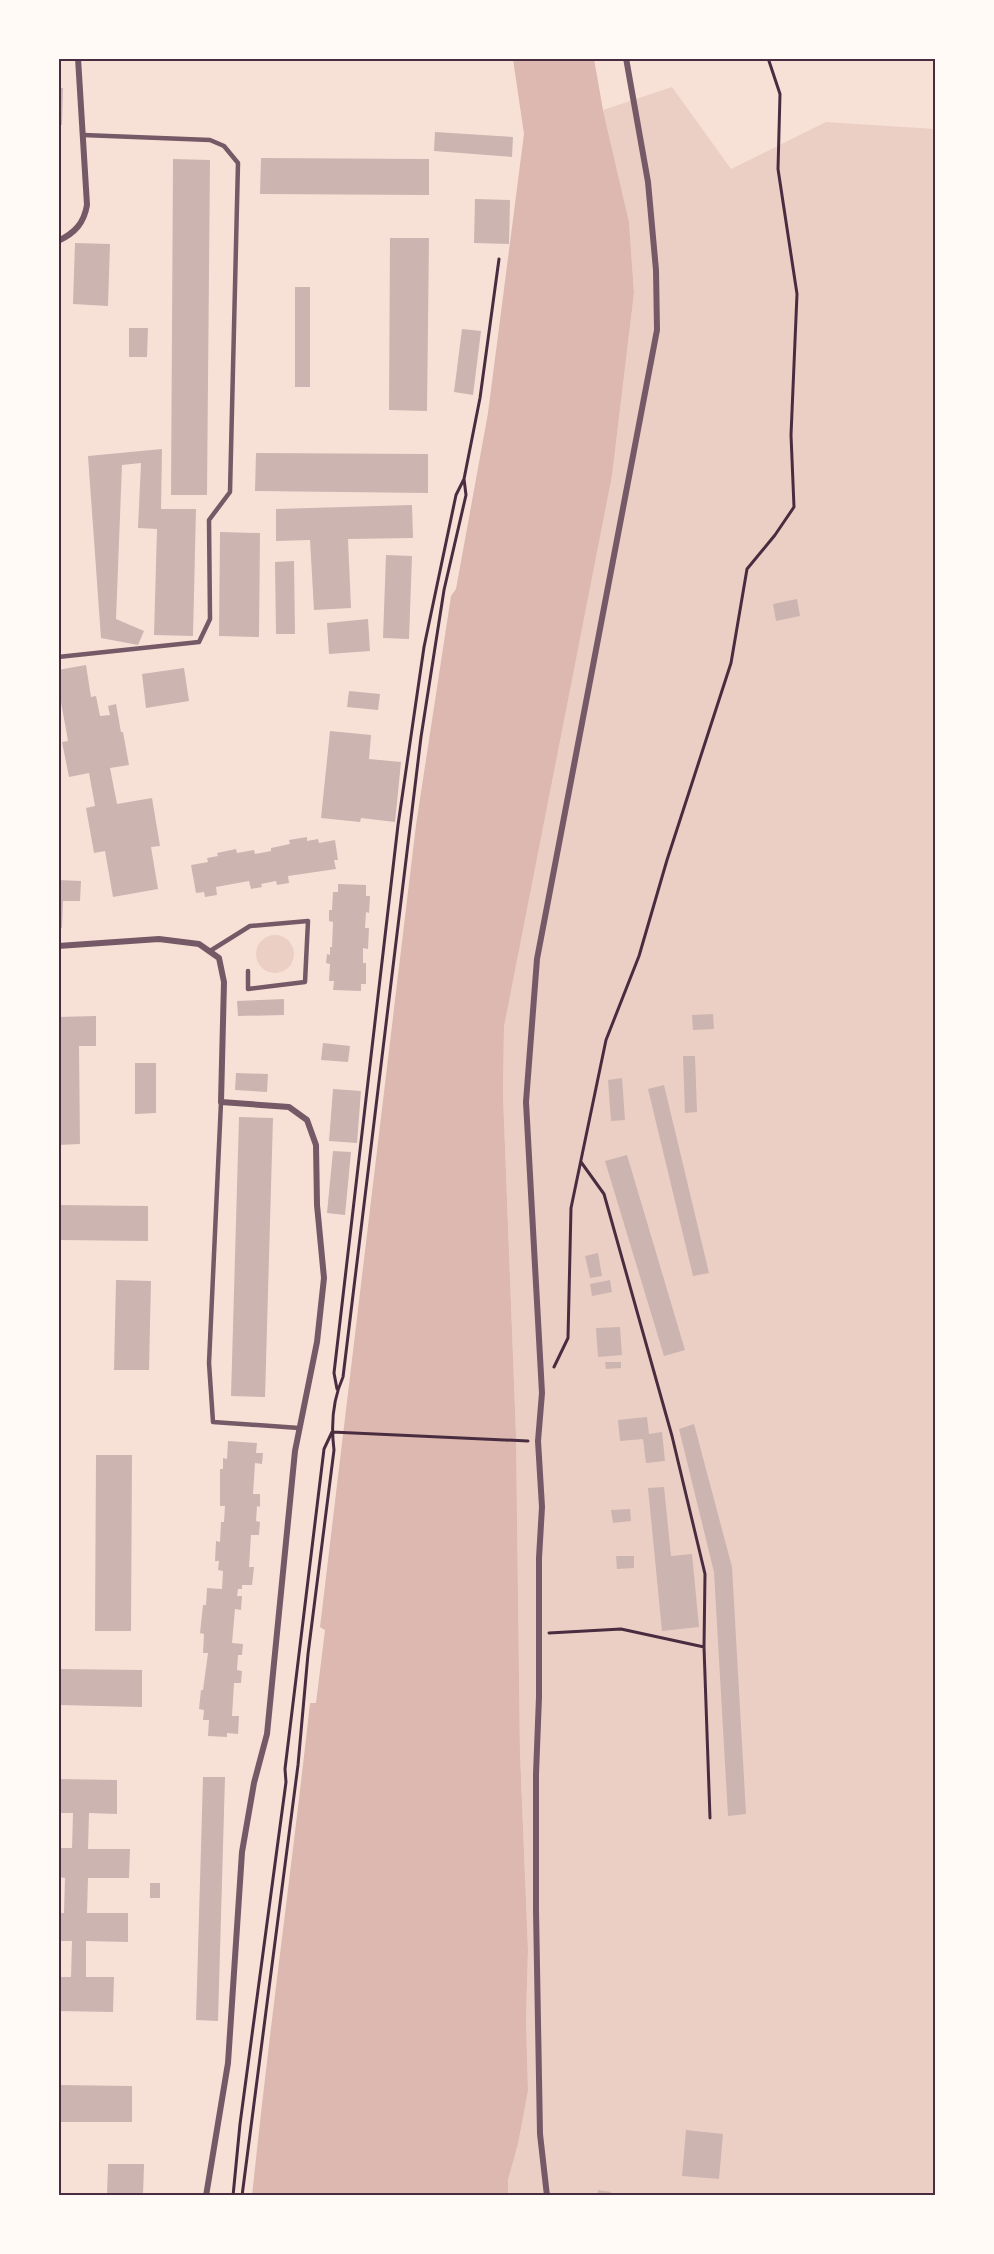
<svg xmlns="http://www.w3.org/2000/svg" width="994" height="2254" viewBox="0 0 994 2254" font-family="'Noto Sans',sans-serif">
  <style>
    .green { fill: #ebcfc5 }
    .water { fill: #dcb8b0 }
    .building { fill: #ccb4b1 }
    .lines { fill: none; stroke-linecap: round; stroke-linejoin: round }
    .path { stroke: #4a2c40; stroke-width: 3 }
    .service { stroke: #755966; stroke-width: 4.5 }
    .minor { stroke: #755966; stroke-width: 6 }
    .neatline { fill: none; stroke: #4a2c40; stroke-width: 2 }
  </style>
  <rect width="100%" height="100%" fill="#f7e1d7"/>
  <!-- green -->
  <path class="green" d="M672 87 731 169 826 122 935 129V2195L508 2196V2180L518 2144 528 2091 526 2019 528 1950 520 1752 516 1435 503 1094 504 1027 612 476 634 293 629 222 603 110Z
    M256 954a19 19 0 1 1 38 0a19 19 0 1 1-38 0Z"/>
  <!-- water -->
  <path class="water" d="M513 59H594L603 110 629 222 634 293 612 476 504 1027 503 1094 516 1435 520 1752 528 1950 526 2019 528 2091 518 2144 508 2180V2195L252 2196C269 2031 292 1867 310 1703H316L325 1630 320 1627 416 825 451 596 456 589 488 413 524 134Z"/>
  <!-- building -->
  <path class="building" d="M58 88H63L62 125H58Z
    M435 132 513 137 512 157 434 151Z
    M261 158 429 159V195L260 194Z
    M173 159 210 160 207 495H171Z
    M475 199 510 200 509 244 474 243Z
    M390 238H429L427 411 389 410Z
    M75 243 110 244 108 306 73 304Z
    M295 287H310V387H295Z
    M129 328H148L147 357H129Z
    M462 329 481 331 473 395 454 392Z
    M162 449 161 509H196L193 636 154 635 157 529 138 528 141 463 122 465 116 619 144 631 138 645 101 638 88 456Z
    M256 453 428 454V493L255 491Z
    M412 505 413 538 348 539 351 608 314 610 310 540 276 541V509Z
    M220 532 260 533 259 637 219 636Z
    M386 555 412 556 409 639 383 638Z
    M294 561 295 634H276L275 562Z
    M797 599 800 616 776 621 773 604Z
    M368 619 370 651 329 654 327 623Z
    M86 665 91 697 96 696 100 716 110 715 108 706 116 704 121 732H123L129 765 110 768 117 804 152 798 160 846 151 847 158 889 113 897 105 851 94 853 86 808 95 806 89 773 69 777 62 742 68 741 61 702H58V670Z
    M184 668 189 701 146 708 142 674Z
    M349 691 380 694 378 710 347 707Z
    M330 731 371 735 369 759 401 762 395 822 361 818 360 822 321 818Z
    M307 837V841L318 839 319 843 335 840 338 860H334L336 869 288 876 289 883 277 885 276 881 261 884 262 887 251 889 249 881 216 887 217 895 205 897 204 892 196 893 191 865 208 862 207 858 218 856 217 853 236 849 237 853 254 850 255 854 271 851V848L290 844 289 840Z
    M58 880 81 881 80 901H63L62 928H58Z
    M338 884 366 885V896H370L369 913 366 912 365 928H369L368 949 363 948V963H366V984H361V991L333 990 334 981H329L330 964 326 963 327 954 330 955V947H332L333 922 329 921V910H332L333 892H338Z
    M284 999V1015L238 1016 237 1001Z
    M713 1014 714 1029 693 1030 692 1015Z
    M96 1016V1046H79L80 1144 58 1145V1017Z
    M323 1043 350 1046 348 1062 321 1060Z
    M683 1056H695L697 1112 685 1113Z
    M135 1063H156V1113L135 1114Z
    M236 1073 268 1074 267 1092 235 1090Z
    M622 1078 625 1120 611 1121 608 1080Z
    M664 1085 709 1273 693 1276 648 1089Z
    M333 1089 361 1091 357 1143 329 1141Z
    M239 1117 273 1118 265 1397 231 1396Z
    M333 1151 351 1152 345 1215 327 1213Z
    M627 1155 685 1350 664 1356 605 1161Z
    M58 1205 148 1206V1241L58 1240Z
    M598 1253 602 1276 590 1278 585 1256Z
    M116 1280 151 1281 149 1370H114Z
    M610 1280 612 1292 592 1296 590 1284Z
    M620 1327 622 1355 598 1357 596 1328Z
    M605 1362H621V1368L606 1369Z
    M647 1417 649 1434 662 1432 665 1461 646 1463 643 1439 620 1441 618 1420Z
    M694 1424 732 1567 746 1814 728 1816 714 1572 679 1429Z
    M228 1441 257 1443 256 1453H263L262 1464 255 1463 253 1494H260V1507L257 1506 256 1521 260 1522 259 1535H251L249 1567H254L252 1585H242V1589H238L237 1596H242L241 1610 235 1609 232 1643 243 1644 242 1655H238L237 1670 242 1671 241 1683H234L232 1716H239L238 1734 227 1733V1737L208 1736 209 1720H203L204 1710 199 1709 201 1690H203L208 1653H203L204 1634 200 1633 203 1605H206L207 1588 222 1589 223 1571 218 1570 219 1561H215L216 1541 220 1542 221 1522H224L225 1506H220V1469H223V1458L227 1459Z
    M96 1455H132L131 1631H95Z
    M664 1487 671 1556 692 1554 699 1627 662 1631 648 1488Z
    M630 1509 631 1521 613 1523 611 1510Z
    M616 1556H634V1568L617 1569Z
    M58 1669 142 1670V1707L58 1705Z
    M203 1777H225L218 2021 196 2020Z
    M58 1779 117 1780V1814L89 1813 88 1849H130L129 1878H88L87 1913H128V1942L86 1941V1977H114L113 2012 58 2011V1977H71L72 1941H58V1913H64L65 1878 58 1877V1848H72L73 1813H58Z
    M150 1883H160V1898H150Z
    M58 2085 132 2086V2122H58Z
    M686 2130 723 2134 719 2179 682 2176Z
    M108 2164H144L143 2196H107Z
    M598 2190 611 2192V2196H597Z"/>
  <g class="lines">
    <!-- path -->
    <path class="path" d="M581 1162 604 1194 672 1436 705 1574 704 1647 710 1818
      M554 1367 568 1338 571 1208 606 1040 639 956 667 860 731 663 747 569 775 535 794 507 791 435 797 294 778 169 780 94 768 58
      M337 1389 334 1373 398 825 424 647 456 495 464 479 480 398 499 259
      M549 1633 621 1629 704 1647
      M233 2196 240 2124 286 1782 285 1769 324 1449 332 1432 528 1441
      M242 2196 298 1765 308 1654 334 1450C331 1426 333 1399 343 1377L421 737 444 590 466 495 464 479"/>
    <!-- service -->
    <path class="service" d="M58 657 199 642 210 619 209 520 230 492 238 163 224 146 210 140 83 135
      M210 951 250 926 308 921 305 982 248 989V971
      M221 1102 209 1363 213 1422 299 1428"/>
    <!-- minor -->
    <path class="minor" d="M58 241C75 233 84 223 87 205L78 58
      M58 946 159 939 199 944 219 958 224 982 221 1102 289 1107 307 1120 316 1145 317 1205 324 1278 317 1342 295 1451 267 1734 254 1783 242 1852 228 2063 206 2196
      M547 2196 540 2134 536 1910V1774L539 1697V1558L542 1507 538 1441 542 1393 526 1102 537 959 657 330 656 270 648 182 626 58"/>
  </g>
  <!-- border -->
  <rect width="994" height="2254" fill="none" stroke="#fffaf5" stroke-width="120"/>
  <rect x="60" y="60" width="874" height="2134" class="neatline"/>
</svg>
